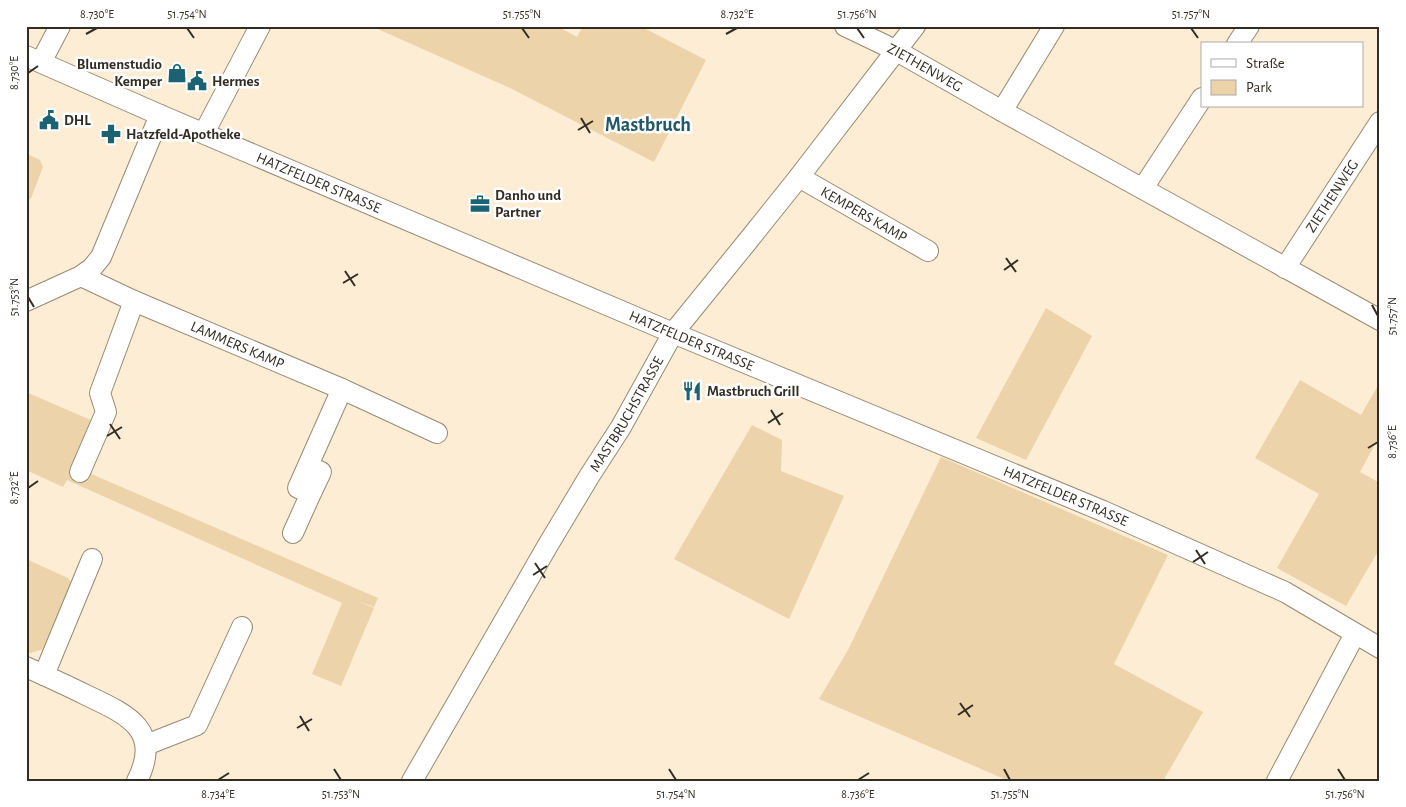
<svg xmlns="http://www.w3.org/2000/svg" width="1406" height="807" viewBox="0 0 1406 807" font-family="'Alegreya Sans',sans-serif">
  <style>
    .green { fill: #ecd3a9 }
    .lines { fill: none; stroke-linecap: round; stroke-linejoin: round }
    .minor-casing { stroke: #978a73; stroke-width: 22 }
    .minor { stroke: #fff; stroke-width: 20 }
    .ticks { fill: none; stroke: #322c23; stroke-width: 2 }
    .labels { text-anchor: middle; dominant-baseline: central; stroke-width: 5; stroke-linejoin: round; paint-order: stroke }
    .poi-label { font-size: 15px; font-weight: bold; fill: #322c23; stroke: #fff; text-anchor: start }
    .street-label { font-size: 15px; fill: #322c23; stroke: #fff }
    .district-label { font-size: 20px; font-weight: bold; fill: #215864; stroke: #fff }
    .neatline { fill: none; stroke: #322c23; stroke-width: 2 }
    .ticks-label { font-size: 12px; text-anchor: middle; fill: #322c23 }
  </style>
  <rect width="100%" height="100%" fill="#fcedd4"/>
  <!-- green -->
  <path class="green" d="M371 26H557L577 37 583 26H640L706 60 654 162 510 88Z
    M27 154 40 160 43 167 31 198 26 202V155Z
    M1046 308 1092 336 1026 460 976 438Z
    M1300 380 1361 415 1380 382V435L1360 472 1380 483V548L1346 606 1277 568 1319 494 1255 458Z
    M26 392 93 421 73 466 378 598 374 607 358 601 374 608 341 686 312 674 342 603 67 480 63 487 26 470Z
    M752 425 782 440 781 471 844 496 789 619 674 559Z
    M941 457 1168 555 1114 664 1203 712 1163 781H1009L819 699 848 650Z
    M26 559 68 578 72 584 44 649 30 653 26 651Z"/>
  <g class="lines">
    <defs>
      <g id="minor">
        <path id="s1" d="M845 26 895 50 1002 111 1380 320"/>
        <path d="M1237 44 1249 26"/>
        <path id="s2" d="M26 56 160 115 673 333 1103 511 1285 592 1380 648"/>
        <path d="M41 62 60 26"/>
        <path d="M1002 111 1054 26"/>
        <path d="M204 133 260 26"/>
        <path id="s3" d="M799 177 928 251"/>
        <path d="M1143 188 1202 98"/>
        <path id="s4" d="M1285 268 1380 122"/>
        <path id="s5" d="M81 276 134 301 342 389 437 433"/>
        <path d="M26 301 81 276 92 268 101 257 160 115"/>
        <path d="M308 466 321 472 311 493 298 488 342 389"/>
        <path d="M80 472 106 412 100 393 134 301"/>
        <path d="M293 533 311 493"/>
        <path d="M26 667C46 676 66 685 86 695 126 714 163 729 137 781"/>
        <path d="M44 675 92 559"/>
        <path d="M146 745 197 725 242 627"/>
        <path id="s6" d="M412 781 548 545 590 475 621 427 673 333 747 242 799 177 915 26"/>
        <path d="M1277 781 1355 634"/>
      </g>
    </defs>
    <!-- minor casing -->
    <use href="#minor" class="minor-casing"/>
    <!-- minor -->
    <use href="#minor" class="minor"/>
  </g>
  <!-- ticks -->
  <path class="ticks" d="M187 28 194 38M522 28 529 38M857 28 864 38M1191 28 1198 38M86 34 97 28M726 34 737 28M28 73 38 66M581 118 590 133M578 130 593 121M1006 258 1016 272M1004 270 1018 260M345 271 355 286M343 283 358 274M28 297 34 307M1372 305 1378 316M771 410 780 425M768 423 783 413M110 424 120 439M107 436 122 427M1368 448 1378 442M28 488 38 481M1196 550 1205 564M1193 562 1208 552M535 563 545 578M533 575 547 566M960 703 970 717M958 715 973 705M300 716 309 731M297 728 312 719M334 769 341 780M669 769 676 780M1004 769 1010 780M1338 769 1345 780M218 780 229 773M858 780 869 773"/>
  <!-- icons -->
  <defs>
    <symbol id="shop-bare" viewBox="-9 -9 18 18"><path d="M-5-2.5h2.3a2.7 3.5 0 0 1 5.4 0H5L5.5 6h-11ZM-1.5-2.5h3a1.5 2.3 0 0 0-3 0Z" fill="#1b6372" stroke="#fff" stroke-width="2.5" paint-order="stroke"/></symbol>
    <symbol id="civic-bare" viewBox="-9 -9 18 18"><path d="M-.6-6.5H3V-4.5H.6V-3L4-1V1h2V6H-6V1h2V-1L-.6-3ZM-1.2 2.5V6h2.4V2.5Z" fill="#1b6372" stroke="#fff" stroke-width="2.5" paint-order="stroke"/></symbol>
    <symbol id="pharmacy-bare" viewBox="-9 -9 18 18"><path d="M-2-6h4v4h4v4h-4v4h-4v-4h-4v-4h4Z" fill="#1b6372" stroke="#fff" stroke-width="2.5" paint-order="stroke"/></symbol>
    <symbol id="office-bare" viewBox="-9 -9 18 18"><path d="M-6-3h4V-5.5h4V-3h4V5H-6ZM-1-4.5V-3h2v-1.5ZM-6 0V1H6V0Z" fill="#1b6372" stroke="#fff" stroke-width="2.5" paint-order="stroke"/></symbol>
    <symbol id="restaurant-bare" viewBox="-9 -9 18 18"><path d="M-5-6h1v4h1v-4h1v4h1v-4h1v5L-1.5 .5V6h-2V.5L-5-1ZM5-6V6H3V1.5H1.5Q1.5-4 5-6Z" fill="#1b6372" stroke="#fff" stroke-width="2.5" paint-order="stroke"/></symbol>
  </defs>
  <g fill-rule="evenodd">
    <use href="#shop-bare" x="163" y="59" width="28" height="28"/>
    <use href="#civic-bare" x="183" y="67" width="28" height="28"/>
    <use href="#civic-bare" x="35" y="106" width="28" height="28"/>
    <use href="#pharmacy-bare" x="97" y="120" width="28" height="28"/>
    <use href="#office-bare" x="466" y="190" width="28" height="28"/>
    <use href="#restaurant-bare" x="678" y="377" width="28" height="28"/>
  </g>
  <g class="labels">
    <!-- poi labels -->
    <g class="poi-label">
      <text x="162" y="64" text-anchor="end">Blumenstudio<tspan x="162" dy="17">Kemper</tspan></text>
      <text x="212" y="81">Hermes</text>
      <text x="64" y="120">DHL</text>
      <text x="126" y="134">Hatzfeld-Apotheke</text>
      <text x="495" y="195">Danho und<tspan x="495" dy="17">Partner</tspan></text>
      <text x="707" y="391">Mastbruch Grill</text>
    </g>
    <!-- street labels -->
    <g class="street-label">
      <text stroke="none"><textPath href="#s1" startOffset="90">ZIETHENWEG</textPath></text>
      <text stroke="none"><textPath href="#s2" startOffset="319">HATZFELDER STRASSE</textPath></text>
      <text stroke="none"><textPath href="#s4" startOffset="86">ZIETHENWEG</textPath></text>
      <text stroke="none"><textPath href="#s3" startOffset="75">KEMPERS KAMP</textPath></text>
      <text stroke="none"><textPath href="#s2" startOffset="724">HATZFELDER STRASSE</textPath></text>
      <text stroke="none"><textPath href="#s5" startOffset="171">LAMMERS KAMP</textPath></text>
      <text stroke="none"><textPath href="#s6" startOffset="425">MASTBRUCHSTRASSE</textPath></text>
      <text stroke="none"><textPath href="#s2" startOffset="1129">HATZFELDER STRASSE</textPath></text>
    </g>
    <!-- district labels -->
    <g class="district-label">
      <text x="648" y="125">Mastbruch</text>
    </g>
  </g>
  <!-- border -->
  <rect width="1406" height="807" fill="none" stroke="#ffffff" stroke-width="55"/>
  <!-- legend -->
  <rect x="1201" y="42" width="162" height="65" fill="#ffffff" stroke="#adaba7"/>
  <rect x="1211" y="59" width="25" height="8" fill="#ffffff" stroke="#adaba7"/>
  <text x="1246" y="68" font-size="15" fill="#322c23">Straße</text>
  <rect x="1211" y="80" width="25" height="15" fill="#ecd3a9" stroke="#adaba7"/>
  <text x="1246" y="92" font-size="15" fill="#322c23">Park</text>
  <rect x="28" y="28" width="1350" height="752" class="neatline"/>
  <g class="ticks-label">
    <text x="97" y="18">8.730°E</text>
    <text x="187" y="18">51.754°N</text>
    <text x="522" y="18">51.755°N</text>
    <text x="737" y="18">8.732°E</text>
    <text x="857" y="18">51.756°N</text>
    <text x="1191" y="18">51.757°N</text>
    <text transform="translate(14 73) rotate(-90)" y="4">8.730°E</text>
    <text transform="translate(14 297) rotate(-90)" y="4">51.753°N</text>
    <text transform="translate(1392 316) rotate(-90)" y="4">51.757°N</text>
    <text transform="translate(1392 442) rotate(-90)" y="4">8.736°E</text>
    <text transform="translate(14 488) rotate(-90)" y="4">8.732°E</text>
    <text x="218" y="798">8.734°E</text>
    <text x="341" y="798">51.753°N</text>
    <text x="676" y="798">51.754°N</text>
    <text x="858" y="798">8.736°E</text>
    <text x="1010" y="798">51.755°N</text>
    <text x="1345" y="798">51.756°N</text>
  </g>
</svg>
